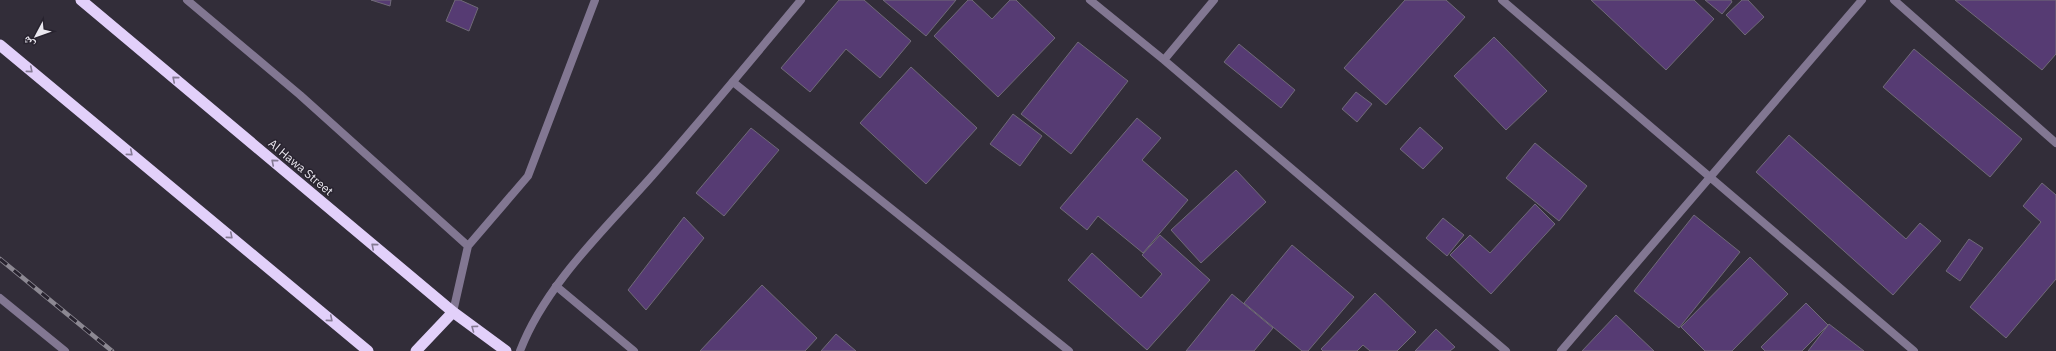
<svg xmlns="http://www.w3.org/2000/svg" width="2056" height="351" viewBox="0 0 2056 351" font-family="'IBM Plex Sans','Noto Naskh Arabic',sans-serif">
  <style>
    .building { fill: #563b73; stroke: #706a78 }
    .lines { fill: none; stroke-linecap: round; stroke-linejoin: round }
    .minor { stroke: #827792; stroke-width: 8 }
    .tertiary { stroke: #827792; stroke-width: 8 }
    .trunk { stroke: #e2d0fa; stroke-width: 11 }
    .rail-casing { stroke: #8c8892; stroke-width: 4.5 }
    .rail { stroke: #28232f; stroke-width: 3; stroke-dasharray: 9; stroke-linecap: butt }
    .oneway { stroke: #857a94 }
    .labels { text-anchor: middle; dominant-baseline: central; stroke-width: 3; stroke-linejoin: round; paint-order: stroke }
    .street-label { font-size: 12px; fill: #eae7ef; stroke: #28232f }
  </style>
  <rect width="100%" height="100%" fill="#322d39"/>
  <!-- building -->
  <path class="building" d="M371 0H391L390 6Z
    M455 0H460L478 8 469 31 446 21Z
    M839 0H864L911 41 880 78 846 49 810 92 781 68Z
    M883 0H956L926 36Z
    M968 0H972L992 19 1010 0H1016L1055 38 998 97 934 36Z
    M1405 0H1446L1465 17 1386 105 1344 68Z
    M1591 0H1694L1714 19 1666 70Z
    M1705 0H1731L1732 2 1722 14Z
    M1742 0H1748L1764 17 1745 35 1726 15Z
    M1955 0H2056V54L2042 70Z
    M1494 37 1547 91 1506 130 1454 76Z
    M1078 42 1128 81 1071 154 1021 114Z
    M1239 44 1295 90 1281 108 1224 62Z
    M1914 49 2022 139 1990 177 1883 87Z
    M911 67 977 128 926 184 860 123Z
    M1356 92 1372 104 1357 122 1342 109Z
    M1013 114 1042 136 1020 166 990 144Z
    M1137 118 1161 138 1142 160 1188 200 1143 253 1098 216 1087 230 1060 208Z
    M1420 127 1443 148 1423 169 1400 149Z
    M751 128 779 150 724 216 696 193Z
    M1789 135 1906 239 1920 223 1941 241 1893 295 1756 172Z
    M1535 143 1587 186 1559 221 1506 178Z
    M1236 170 1266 202 1201 263 1171 230Z
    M2042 183 2056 195V279L2006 338 1970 307 2041 222 2023 206Z
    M1535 204 1555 224 1491 294 1450 255 1470 235 1490 253Z
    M1694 215 1740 252 1679 328 1634 291Z
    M684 217 704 238 646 310 628 290Z
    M1443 218 1464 235 1447 256 1426 238Z
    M1160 235 1210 280 1147 350 1068 280 1092 253 1141 298 1162 274 1142 255Z
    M1969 239 1983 248 1960 281 1946 271Z
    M1292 245 1354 297 1308 351H1302L1244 303Z
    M1750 257 1788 294 1732 351H1705L1681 327Z
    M762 285 817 338 805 351H700Z
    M1375 293 1416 332 1397 351H1370L1363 345 1357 351H1323L1321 349Z
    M1232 294 1273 328 1254 351H1186Z
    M1806 303 1828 325 1802 351H1765L1761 347Z
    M1616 315 1654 351H1582Z
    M1829 324 1864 351H1808Z
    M1436 329 1455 347 1450 351H1415Z
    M836 334 856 351H821Z"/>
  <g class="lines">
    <!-- minor -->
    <path class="minor" d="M187 0 300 95 468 246
      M1090 0 1164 60 1506 351
      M1502 0 1914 351
      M1894 0 2056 143
      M1164 60 1214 0
      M733 82 1069 351
      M556 286 634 351
      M0 298 65 351
      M453 312 468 246 528 176 595 0
      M1561 351 1862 0"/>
    <!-- tertiary -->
    <path class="tertiary" d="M520 351C545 285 606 228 652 176 703 118 752 59 801 0"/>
    <!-- trunk -->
    <path class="trunk" d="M81 0 453 312 506 351
      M0 45 368 351
      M416 351 453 312"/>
    <defs>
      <path id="rail" d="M0 259 112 351"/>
    </defs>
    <!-- rail casing -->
    <use href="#rail" class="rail-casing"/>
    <!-- rail -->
    <use href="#rail" class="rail"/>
  </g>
  <!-- one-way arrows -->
  <defs><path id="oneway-chevron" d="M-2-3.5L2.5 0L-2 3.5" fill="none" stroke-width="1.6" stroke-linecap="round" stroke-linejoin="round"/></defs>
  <g class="oneway">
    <use href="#oneway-chevron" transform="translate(30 70) rotate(40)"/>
    <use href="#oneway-chevron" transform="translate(175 79) rotate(-140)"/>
    <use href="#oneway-chevron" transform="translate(130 153) rotate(40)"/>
    <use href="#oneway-chevron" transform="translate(274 162) rotate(-140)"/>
    <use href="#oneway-chevron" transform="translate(230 236) rotate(40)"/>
    <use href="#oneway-chevron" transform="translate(374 246) rotate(-140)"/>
    <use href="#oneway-chevron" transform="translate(330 319) rotate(40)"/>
    <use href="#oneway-chevron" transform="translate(474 328) rotate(-144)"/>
  </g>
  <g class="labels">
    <!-- street labels -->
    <g class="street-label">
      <text transform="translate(301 167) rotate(40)">Al Hawa Street</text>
    </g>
  </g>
  <!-- north arrow -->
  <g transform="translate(36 36) rotate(229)" stroke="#28232f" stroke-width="3" paint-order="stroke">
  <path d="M0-3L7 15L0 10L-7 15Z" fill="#eae7ef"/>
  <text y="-6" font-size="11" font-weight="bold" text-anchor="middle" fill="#eae7ef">ش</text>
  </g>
</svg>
